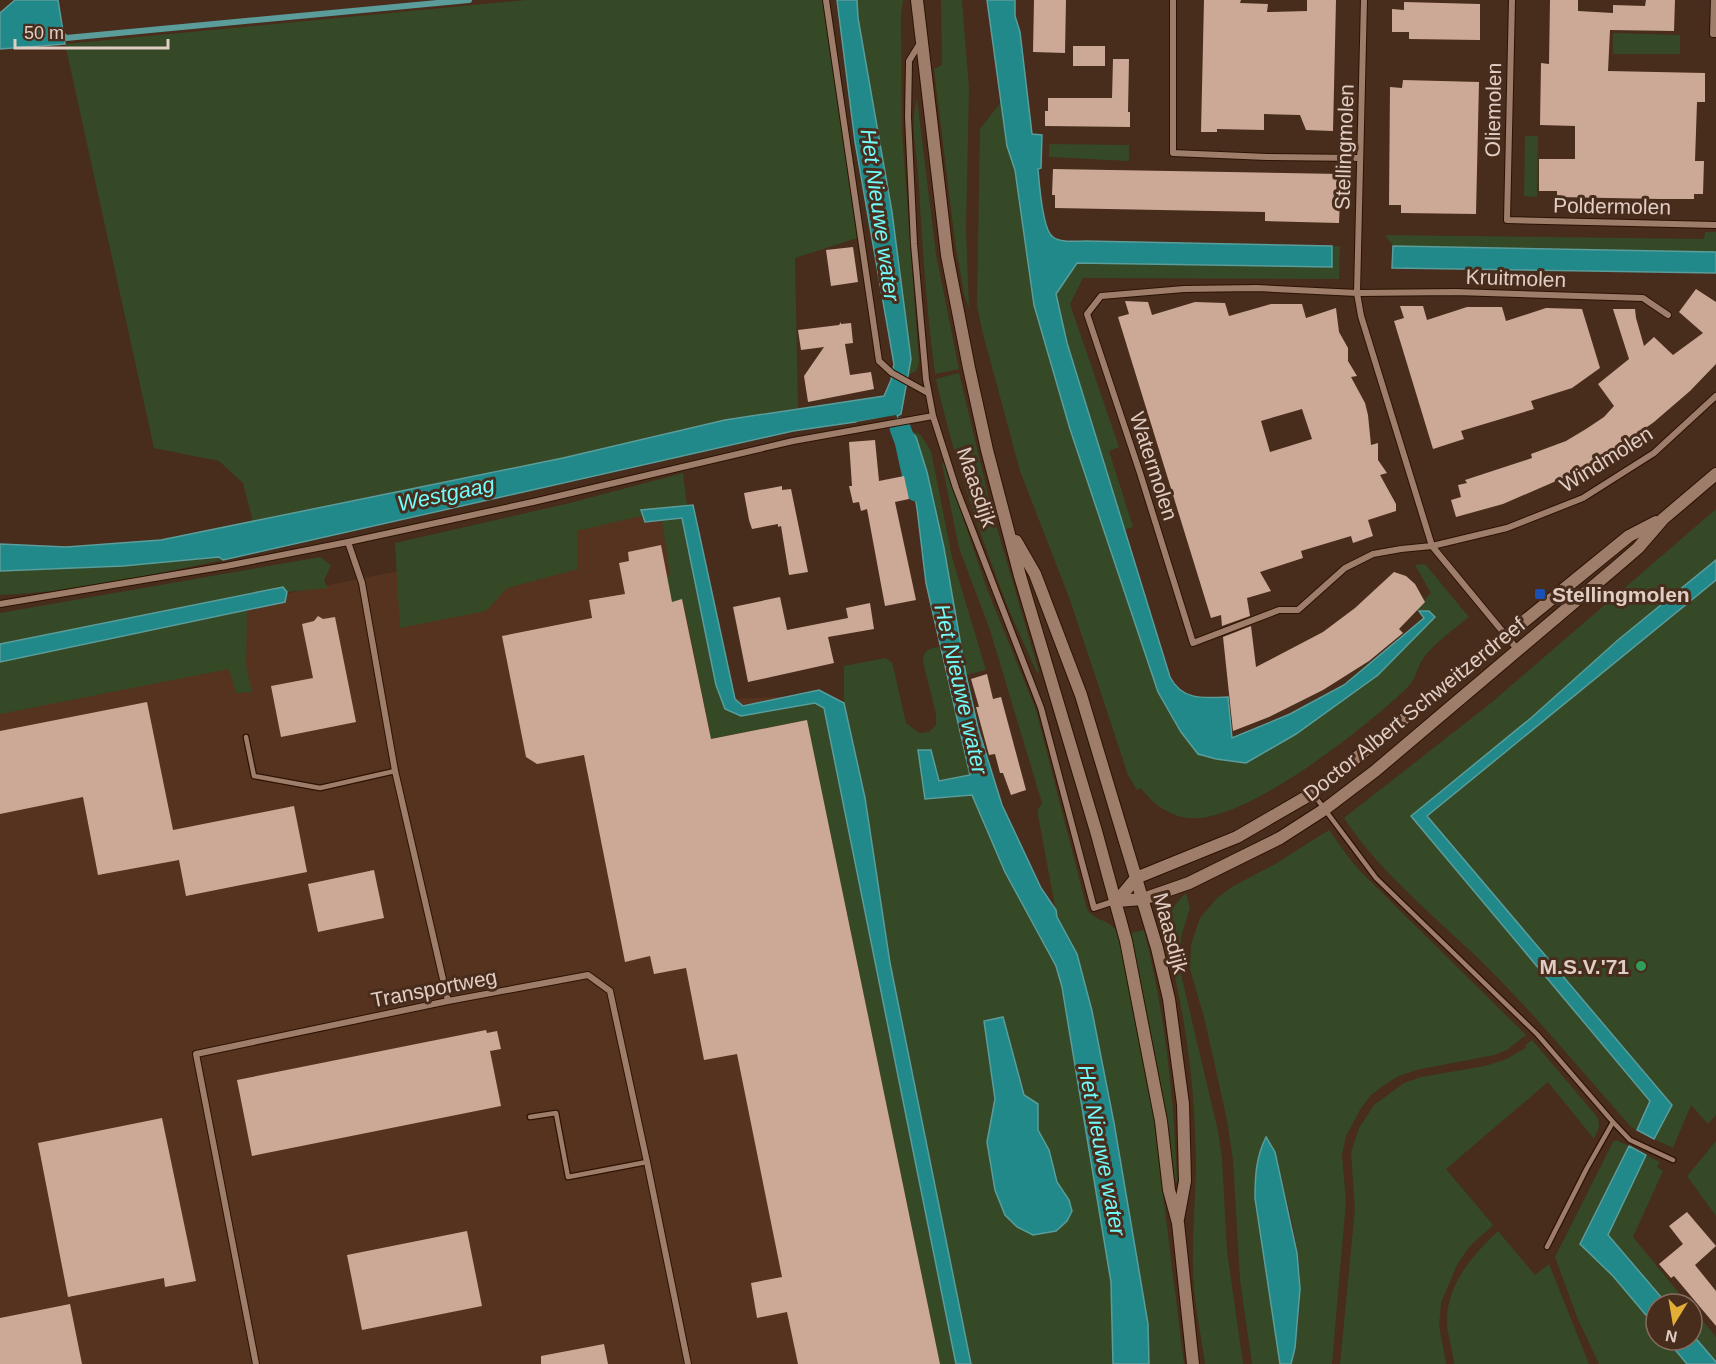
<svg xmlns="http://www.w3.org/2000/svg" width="1716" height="1364" viewBox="0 0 1716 1364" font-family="Helvetica,sans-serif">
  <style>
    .built { fill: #56331f }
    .green { fill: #354927 }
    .water { fill: #218989; stroke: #5a9d9b; stroke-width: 1.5 }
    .pier { fill: #482c1c }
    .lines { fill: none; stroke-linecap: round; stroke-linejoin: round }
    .stream { stroke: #5a9d9b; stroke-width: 6 }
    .canal { stroke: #218989; stroke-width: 21 }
    .building { fill: #cca996; fill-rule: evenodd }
    .lane-casing { stroke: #2d1304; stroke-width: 7 }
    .street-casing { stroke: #2d1304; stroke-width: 8 }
    .secondary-casing { stroke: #2d1304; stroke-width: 14 }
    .lane { stroke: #9f7d6b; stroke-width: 4.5 }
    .street { stroke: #9f7d6b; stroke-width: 6 }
    .secondary { stroke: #9f7d6b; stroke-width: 12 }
    .transit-dot { fill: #1a4fb4; stroke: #482c1c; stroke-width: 2 }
    .leisure-dot { fill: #2e9e5b; stroke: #482c1c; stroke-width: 2 }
    .labels { text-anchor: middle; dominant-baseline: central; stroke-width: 6; stroke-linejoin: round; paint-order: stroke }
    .street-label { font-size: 21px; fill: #e0cdc4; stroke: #482c1c }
    .poi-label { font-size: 21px; font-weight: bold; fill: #e0cdc4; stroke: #482c1c; text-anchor: start }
    .water-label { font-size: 22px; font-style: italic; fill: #71fbfa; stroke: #482c1c }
  </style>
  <rect width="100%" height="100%" fill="#482c1c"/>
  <!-- built -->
  <path class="built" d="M683 504 729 699 824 695 958 1364H0V652L403 570Z"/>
  <!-- green -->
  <path class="green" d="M526 0H823L857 238 795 258 798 408 725 420 563 458 253 522 243 483 219 461 154 448 65 44Z
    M857 0H903L901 16 902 132 919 363 916 371 908 375 911 359 892 212 858 18Z
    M941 0H962L969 89 966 229 969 308 964 294 955 242 934 69 942 65Z
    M1613 33 1680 35V54H1613Z
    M917 99 936 254 959 369 935 374C926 307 922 240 918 172 916 149 910 120 917 99Z
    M1001 102 1007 146 1015 170 1034 305 1158 692 1181 732 1198 754 1216 759 1246 763 1296 734 1378 675 1434 617 1429 611H1419L1417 608 1431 593 1415 565 1425 564 1469 617C1454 629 1437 641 1425 656 1417 666 1416 680 1407 688 1367 726 1246 823 1190 818 1171 817 1152 804 1141 788L1137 790 1128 775 1070 600 1020 471 983 334 977 306 980 129Z
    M1525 136H1538L1537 197 1524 196Z
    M1049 144 1129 145V161L1049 157Z
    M1705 232H1716V252L1393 246 1385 235 1704 239Z
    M1332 246H1340L1339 279 1083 278 1070 304 1119 447 1109 451 1133 527 1124 530 1067 343 1055 294 1057 289 1077 263 1332 267Z
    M959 373 992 511 1039 672 1037 673C1028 652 1018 631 1009 610 980 536 953 456 936 379Z
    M910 431 920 434 931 451 952 557 986 670 966 675 944 548 927 472 916 437Z
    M944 462 987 589 1036 710 1087 909C1098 925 1111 916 1120 938L1153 1113 1184 1364H1149L1148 1324 1114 1123 1092 1011 1077 954 1057 917 1038 815V810L1042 803 990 630 959 548 942 464Z
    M683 473 687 505 577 531 578 569 507 588 486 611 400 628 395 543 570 503Z
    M1716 509V560L1618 640 1531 718 1412 816 1651 1102 1637 1130 1631 1127C1584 1074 1540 1020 1490 970 1441 921 1382 876 1344 818L1491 703Z
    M682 518 716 685 721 700 741 716 815 703 824 708 956 1364H940L807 720 705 740 709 728 683 600 653 606 649 579 670 575 662 521Z
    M219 557 223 560C150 575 75 592 0 595V571L123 566Z
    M320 557 331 565 324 581 328 588 287 592 283 587 0 644V613Z
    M1716 580V1115L1708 1124 1691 1105 1673 1148 1654 1139 1671 1105 1427 816Z
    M247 610 246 666 252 692 236 693 229 669 0 714V662Z
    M939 647 970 775 939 781 931 750H918L925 799 972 795 1005 872 1056 966 1062 987 1111 1282 1113 1364H971L890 963 865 798 844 703V666L885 658 892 662 906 723 919 733 929 732 936 725V714L923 662C924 650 928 649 939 647Z
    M1329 830 1349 858 1361 872 1526 1035 1507 1050 1494 1055 1416 1070 1399 1076 1387 1083 1371 1095 1361 1108 1346 1136 1342 1155 1346 1201 1332 1364H1291C1297 1340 1300 1314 1300 1290 1301 1244 1285 1197 1275 1152L1271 1147 1255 1198 1280 1364H1252L1240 1280 1233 1160 1227 1120 1205 1021 1190 969 1191 945 1200 918 1217 898 1232 887 1275 864Z
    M1186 893 1190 908 1181 937 1180 970 1218 1131 1222 1158 1227 1251 1243 1364H1205C1201 1334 1194 1303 1193 1273 1192 1238 1195 1203 1196 1168 1196 1106 1189 1042 1176 982 1168 947 1156 920 1186 893Z
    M1144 930C1165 1013 1174 1097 1177 1182L1173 1183C1163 1098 1148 1016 1130 933Z
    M1532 1040 1598 1118 1599 1127 1594 1139 1548 1082 1446 1169 1493 1225 1469 1247 1457 1265 1441 1303 1439 1325 1446 1364H1340L1355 1209 1351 1152 1359 1128 1374 1105 1404 1083 1421 1077 1485 1066 1507 1059 1527 1047 1525 1045Z
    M1616 1140 1629 1146 1580 1244 1613 1276 1656 1327V1340H1667L1687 1364H1599L1577 1317 1555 1257 1613 1142Z
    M1716 1141V1216L1687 1176Z
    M1646 1155 1660 1162 1657 1167 1663 1171 1633 1237 1688 1304H1667L1608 1235Z
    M1498 1231 1535 1275 1549 1264 1589 1364H1454C1453 1349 1446 1332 1447 1318 1448 1283 1474 1254 1498 1231Z
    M1692 1308 1716 1337V1362L1692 1334Z"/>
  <!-- water -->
  <path class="water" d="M15 0H58L65 44 0 49V13Z
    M837 0H857L858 18 892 212 911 359 901 414 897 416 903 431H910L916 437 927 472 944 548 966 675 978 728 1002 805 1041 888 1056 910 1057 917 1077 954 1092 1011 1114 1123 1148 1324 1149 1364H1113L1111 1282 1062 987 1056 966 1005 872 972 795 925 799 918 750H931L939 781 970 775 926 583 917 508 906 447 898 440 883 418 793 431 223 560 219 557 123 566 0 571V544L66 547 161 540 563 458 725 420 884 396 891 380 894 364 855 142Z
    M987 0H1015V16L1020 32 1032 134 1042 135 1041 168 1038 169C1039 182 1043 231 1053 237 1061 243 1075 241 1085 241L1332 246V267L1077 263 1056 294 1067 343 1170 677C1182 701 1205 698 1228 697L1232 738 1290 714 1344 685 1424 618 1419 611H1429L1435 617 1378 675 1296 734 1246 763 1216 759 1198 754 1181 732 1158 692 1070 429 1034 305 1015 170 1007 146Z
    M1393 246 1716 252V273L1392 268Z
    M693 505 735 699 743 706 819 690 844 703 865 798 890 963 971 1364H956L824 708 815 703 741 716 725 709 716 685 682 518 645 522 641 510Z
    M1716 560V580L1427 816 1672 1105 1654 1139 1637 1130 1650 1101 1411 816 1531 718 1618 640Z
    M283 587 287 592 285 602 0 662V644Z
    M1003 1017 1024 1095 1038 1104V1130L1049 1150 1057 1182 1069 1200 1072 1211 1067 1221 1056 1231 1033 1235 1017 1227 1005 1215 995 1190 987 1142 995 1099 984 1021Z
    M1266 1137 1275 1152 1297 1253 1300 1289 1295 1348 1291 1364H1280L1255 1198C1255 1176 1256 1157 1266 1137Z
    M1629 1146 1646 1155 1608 1235 1667 1304H1656V1327L1613 1276 1580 1244Z
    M1692 1334 1716 1362V1364H1687L1667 1340H1692Z"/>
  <!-- pier -->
  <path class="pier" d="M896 415 904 432 891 435 882 421 860 425 856 422Z"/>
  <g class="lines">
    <!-- stream -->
    <path class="stream" d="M58 31 66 38 469 0"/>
    <!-- canal -->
    <path class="canal" d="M900 428 905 441 916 491"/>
  </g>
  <!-- building -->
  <path class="building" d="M1034 0H1066L1065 53 1033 52Z
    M1204 0H1241L1240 3 1268 4 1267 12 1307 11V0H1336L1333 131 1306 130 1300 115 1264 114V130L1217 129V132H1201Z
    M1550 0H1578V11L1613 13V5L1645 6 1646 0H1675L1674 31 1610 30 1608 71 1705 73V102H1697L1695 161H1704L1703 194H1694V199H1660L1557 197V191H1539V159H1575V126L1540 125 1541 63 1549 64Z
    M1404 2 1480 4V40L1409 39V32H1392V9L1404 10Z
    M1073 46H1105V66H1073Z
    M1113 59H1129L1128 112H1130V127L1045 126V111H1048V98H1112Z
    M1403 80 1479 82 1476 214 1401 213V205H1389L1390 87 1402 88Z
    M1053 169 1341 174 1339 223 1265 221V212L1055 208V195H1052Z
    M853 247 858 282 831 286 826 250Z
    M1696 289 1716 302V364L1690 391 1654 422 1612 452 1570 475 1503 504 1456 517 1451 500 1461 497 1458 485 1467 483 1465 480 1532 458 1531 454 1566 441 1586 429 1604 417 1614 406 1598 384 1629 359 1613 309H1635L1636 318 1644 346 1654 337 1673 355 1703 333 1679 312Z
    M1125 301 1148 302 1152 315 1195 302 1225 303 1229 316 1271 304H1302L1306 318 1336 308 1339 332 1348 348V361L1357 376 1351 377 1365 403 1368 415 1371 445 1378 443V460L1387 473 1380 475 1396 504V511L1368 520 1373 536 1353 543 1351 536 1301 551 1303 558 1260 572 1271 591 1247 598 1250 616 1222 626 1221 615 1211 618 1118 317 1129 314ZM1302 409 1312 439 1270 452 1261 421Z
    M1400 306H1423L1427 320 1467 307H1502L1506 321 1546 308 1582 309 1600 368 1572 388 1531 401 1534 409 1461 431 1464 439 1433 449 1394 321 1404 318Z
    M841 322V324L851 323 853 343 845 344 850 375 871 372 874 389 808 402 804 376 824 347 801 350 798 330 839 325Z
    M875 440 879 481 904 476 909 499 895 502 916 600 885 606 867 509 861 511 859 502 853 503 849 486H852L849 442Z
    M782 486V490L791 489 808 572 789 575 781 526 778 527V524L752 529 749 520 744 493Z
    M661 545 672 602 682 599 711 739 807 720 940 1364H798L787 1312 757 1318 751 1283 782 1277 737 1054 704 1060 686 968 654 974 650 956 625 962 584 755 537 764 526 757 502 636 592 618 589 600 625 594 619 563 629 561 628 552Z
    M1394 572 1406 576 1415 584 1425 602 1399 629 1403 633 1369 661 1323 690 1269 717 1233 731 1223 637 1251 626 1256 667 1323 632 1355 608Z
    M780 597 787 630 848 618 846 608 870 603 874 629 828 637 834 663 748 682 733 607Z
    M318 616 323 619 335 617 356 722 281 737 271 686 313 678 302 624 314 621Z
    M987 674 993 699 1001 697 1026 790 1011 795 1003 773H1000L995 754 989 755 976 707H979L971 679Z
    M147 702 173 830 294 806 307 872 186 896 179 860 98 875 83 797 0 814V731Z
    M374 870 384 918 318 932 308 884Z
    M486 1030 487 1033 497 1031 501 1049 490 1051 501 1106 252 1156 237 1080Z
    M162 1118 196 1281 165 1287 164 1278 68 1297 38 1143Z
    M1687 1212 1716 1246 1695 1265 1716 1291V1326L1674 1276 1671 1278 1659 1264 1683 1244 1669 1226Z
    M467 1231 482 1306 362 1330 347 1255Z
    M70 1304 82 1364H0V1318Z
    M604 1344 608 1364H541V1356Z"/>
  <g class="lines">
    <defs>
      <path id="lane" d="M246 737 254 776 320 788 395 771
        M1314 795 1376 878 1537 1034 1613 1122 1587 1168 1547 1247
        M530 1117 556 1113 568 1177 647 1162
        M1613 1122 1630 1140 1673 1160"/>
      <path id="street" d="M826 0 879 361 892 373 928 393
        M1173 0V153L1267 157 1360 158
        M1364 0 1357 293 1361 316 1432 546 1517 649
        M1512 0 1507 220 1716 225
        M1714 0 1713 34H1716
        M920 43 909 61 908 117 914 244 926 379 933 416 956 488 1041 708 1094 908 1115 901
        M1668 315 1643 298 1456 292 1357 293 1257 288 1184 289 1101 296 1087 314 1140 473 1193 643 1279 610H1298L1345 568 1373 554 1401 549 1432 546 1507 528 1583 498 1654 453 1716 396
        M348 542 362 583 395 771 448 1001
        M0 604 226 566 348 542 533 502 793 441 933 416
        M256 1364 196 1054 448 1001 588 975 610 991 647 1162 688 1364"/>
      <path id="secondary" d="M917 0 947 255 969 368 987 450 1020 576 1096 831 1126 941 1161 1121 1169 1190 1178 1223 1193 1364
        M1016 541 1035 574 1081 695 1157 948 1169 999 1183 1104 1185 1181 1178 1219
        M1117 901 1143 899 1189 883 1280 838 1325 809 1375 771 1616 567 1638 548 1663 519 1716 474
        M1117 901 1136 878 1237 837 1313 793 1629 536 1656 522"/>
    </defs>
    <!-- lane casing -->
    <use href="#lane" class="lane-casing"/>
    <!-- street casing -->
    <use href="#street" class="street-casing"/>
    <!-- secondary casing -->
    <use href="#secondary" class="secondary-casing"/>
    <!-- lane -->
    <use href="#lane" class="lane"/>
    <!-- street -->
    <use href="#street" class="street"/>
    <!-- secondary -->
    <use href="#secondary" class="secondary"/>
  </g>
  <!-- markers -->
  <rect class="transit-dot" x="1534" y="588" width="12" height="12" rx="3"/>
  <circle class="leisure-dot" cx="1641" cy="966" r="6"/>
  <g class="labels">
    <!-- street labels -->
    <g class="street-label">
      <text transform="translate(1493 110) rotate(-89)">Oliemolen</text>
      <text transform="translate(1344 147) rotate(-88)">Stellingmolen</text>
      <text transform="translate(1612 206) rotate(1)">Poldermolen</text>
      <text transform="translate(1516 278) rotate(2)">Kruitmolen</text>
      <text transform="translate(1606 459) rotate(-32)">Windmolen</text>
      <text transform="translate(1154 466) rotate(72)">Watermolen</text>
      <text transform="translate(977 487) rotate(71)">Maasdijk</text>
      <text transform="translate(1414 709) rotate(-39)">Doctor Albert Schweitzerdreef</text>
      <text transform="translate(1171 933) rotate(75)">Maasdijk</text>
      <text transform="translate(434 988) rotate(-11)">Transportweg</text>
    </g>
    <!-- poi labels -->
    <g class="poi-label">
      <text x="1552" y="594">Stellingmolen</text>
      <text x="1629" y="966" text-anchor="end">M.S.V.'71</text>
    </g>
    <!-- water labels -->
    <g class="water-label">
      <text transform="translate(880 215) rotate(82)">Het Nieuwe water</text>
      <text transform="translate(446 494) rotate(-12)">Westgaag</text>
      <text transform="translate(961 689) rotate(77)">Het Nieuwe water</text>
      <text transform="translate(1102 1150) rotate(79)">Het Nieuwe water</text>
    </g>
  </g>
  <!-- north arrow -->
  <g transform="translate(1674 1322) rotate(191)"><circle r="28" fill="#482c1c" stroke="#856c5f" stroke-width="1.5"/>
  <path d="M0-4.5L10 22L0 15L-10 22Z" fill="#e3ae35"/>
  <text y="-9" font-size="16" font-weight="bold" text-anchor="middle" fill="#e0cdc4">N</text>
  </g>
  <!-- scale -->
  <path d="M15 39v9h153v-9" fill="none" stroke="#e0cdc4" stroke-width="3"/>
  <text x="24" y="39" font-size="18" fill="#e0cdc4" stroke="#482c1c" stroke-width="4.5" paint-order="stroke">50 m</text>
</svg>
